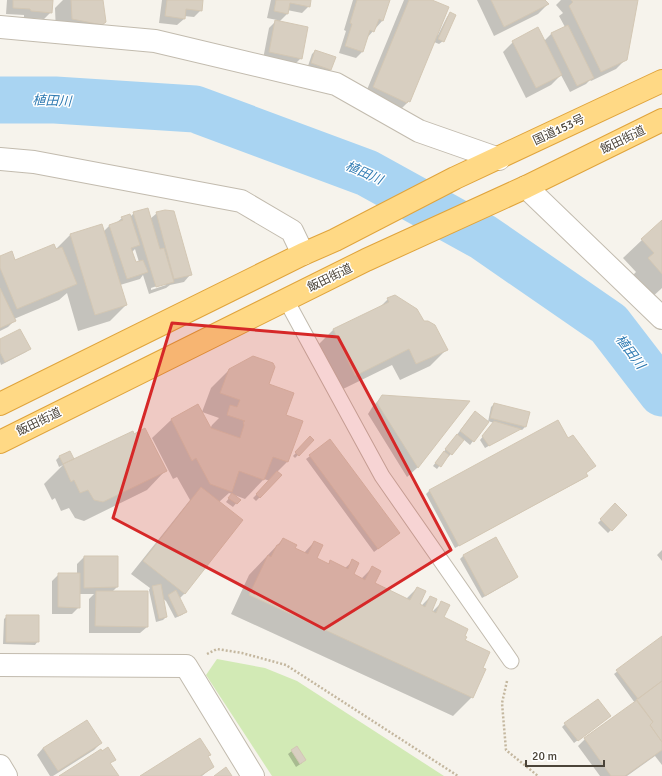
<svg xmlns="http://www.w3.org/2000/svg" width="662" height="776" viewBox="0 0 662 776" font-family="Signika,'Noto Sans JP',sans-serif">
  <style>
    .green { fill: #d2eab5 }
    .shadow { fill: #0003; fill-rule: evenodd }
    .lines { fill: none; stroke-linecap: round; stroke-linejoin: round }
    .river { stroke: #a9d4f2; stroke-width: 47 }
    .building { fill: #d8cfc1; stroke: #d3c7b4 }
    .service-casing { stroke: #c2bbae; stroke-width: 17 }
    .minor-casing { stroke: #c2bbae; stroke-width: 24 }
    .tertiary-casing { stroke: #c2bbae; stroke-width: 24 }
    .trunk-casing { stroke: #e0a43c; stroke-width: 24 }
    .path { stroke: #c4b79f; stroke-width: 2.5; stroke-dasharray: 2 2; stroke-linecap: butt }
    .service { stroke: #fff; stroke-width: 15 }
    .minor { stroke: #fff; stroke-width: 22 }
    .tertiary { stroke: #fff; stroke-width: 22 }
    .trunk { stroke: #ffd985; stroke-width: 22 }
    .marked { fill: #d62828; fill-opacity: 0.2; stroke: #d62828; stroke-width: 3; stroke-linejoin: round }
    .labels { text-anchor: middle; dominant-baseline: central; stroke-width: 3; stroke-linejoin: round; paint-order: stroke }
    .street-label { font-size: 12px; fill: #4b4439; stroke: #fff }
    .water-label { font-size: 13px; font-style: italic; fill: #2e7ab2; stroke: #fff }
  </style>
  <rect width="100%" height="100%" fill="#f6f3ec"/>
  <!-- green -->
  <path class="green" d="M217 659 265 668 297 681 444 776H272L206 675Z"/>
  <!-- shadow -->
  <path class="shadow" d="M7 0H52L51 12 44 19 24 18V15L6 14Z
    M63 0H101L105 22 89 38 56 34 55 8Z
    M162 0H202L201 10 194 17 184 16V19L177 25 159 23Z
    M271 0H310L309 6 302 13 287 10V14L279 22 301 58 294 65 263 59 269 28 277 20 267 18Z
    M353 0H389L383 20 366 39 363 51 356 58 339 53 346 31 344 30Z
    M404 0H430L437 35H438L447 17 450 13 443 41 439 44 434 42 409 101 399 111 364 97Z
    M477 0H544L548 4 538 14 494 36Z
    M561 0H637L626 59 616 69 591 81 590 80 586 84 570 92 561 75 551 85 526 98 503 52 513 42 544 41 551 34 565 27 559 16 563 13 556 5Z
    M315 51 330 69 327 72 308 66 312 54Z
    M134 213 150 219 157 213 190 275 184 282 170 285 166 288 149 294 143 275 140 279 120 285 126 305 110 321 78 331 67 293 59 300 14 319 15 320 8 327 0 331V257L15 261 55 250 70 235 101 225 103 232 109 226 116 223 122 218 130 217ZM135 249 139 262 136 264 132 252ZM166 283V285L151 290V288Z
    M662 221V288L650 299 630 278 636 272 623 258Z
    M388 299 423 322 447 349 430 366 400 380 392 365 339 391 317 346 333 330 379 308Z
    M0 340 29 349 26 352 1 365 0 362Z
    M230 369 268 384 285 416 288 461 277 472 281 476 256 501 253 498 270 481 264 479 245 499 229 493 219 502 185 593 179 599 186 612 182 615 175 618 166 601 162 598 166 617 163 620 156 622 149 590 150 588 131 574 190 500 177 477 173 479 152 438 171 420 198 405 210 429 212 425 219 418 202 412 211 388Z
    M383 396 468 402 417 468 407 477 368 414 373 406Z
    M494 404 525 427 522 430 519 429 485 448 480 440 494 423 488 421 470 445 463 439 451 454 448 457 447 456 437 469 433 466 472 415 488 422 491 407Z
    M557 421 587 476 583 479 455 548 426 494 429 491Z
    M133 435 165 471 147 490 84 521 75 518 69 508 61 511 55 498 52 500 44 484 63 465 59 467 56 460 59 457 69 452 73 460Z
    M310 438 313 440 295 458 293 456Z
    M310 456 395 536 374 552 306 459Z
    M229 498 239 500 233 507 226 502Z
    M615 505 626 515 608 533 598 523Z
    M283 539 294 548 304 553 314 542 316 559 328 564 331 561 345 568 353 561 352 575 361 579 372 568 373 584 406 599 417 588 418 605 421 606 430 597V614L442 602V618L464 636V641L481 668 472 697 453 716 231 614 249 575Z
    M662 550V561L657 555Z
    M464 555 517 577 514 580 482 598 460 559Z
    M84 557 117 587 112 592 147 627 140 633H89V599L94 594H79V607L72 614H52V581L59 574H77V564Z
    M7 616 38 641 35 645 3 644 4 619Z
    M662 637V765L655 756 627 776H600L578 746 585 739 635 703 614 674Z
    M606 719 574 743 562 727 565 724Z
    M101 743 94 750 53 776H50L37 755 43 748Z
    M297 747 302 763 296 767 288 754Z
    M210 754 207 757 213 767 202 776H142Z"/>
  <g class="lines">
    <!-- river -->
    <path class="river" d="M0 100H55L195 109 367 173 483 237 609 324 662 393"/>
  </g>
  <!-- building -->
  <path class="building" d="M13 0H53L52 13 31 11 30 9 13 8Z
    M71 0H103L106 22 102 25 72 19Z
    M167 0H203L202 11 186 9 185 19 165 16Z
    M276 0H311L310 7 290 3 288 14 274 11Z
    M357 0H390L383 21 379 19 374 32 370 30 363 52 345 46 352 24 350 23Z
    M409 0H432L449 7 410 102 408 101 407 103 373 87Z
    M491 0H545L549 4 504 27Z
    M571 0H638L627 60 601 72 569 6 573 2Z
    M450 12 456 15 444 42 438 39Z
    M275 20 308 27 302 59 269 52Z
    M568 25 594 78 577 86 551 33Z
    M538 27 562 75 536 88 512 41Z
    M315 50 336 57 331 70 311 63Z
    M148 208 160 249 164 248 174 282 156 287 133 212Z
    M165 210 174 211 192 275 174 279 156 212Z
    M130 214 140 245 131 248 136 262 143 260 148 272 127 279 109 225 123 220 121 217Z
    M662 220V274L648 258 654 253 641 239Z
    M102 224 127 305 95 315 70 234Z
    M54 244 56 249 62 247 77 284 17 309 0 268V256L12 251 15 260Z
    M0 288 16 321 0 328Z
    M395 295 417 309 424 321H428L435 325 448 350 416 364 409 349 355 376 333 329 389 302 387 298Z
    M20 329 31 349 5 362 0 352V339Z
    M253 356 273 363 275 367 269 384 294 393 286 415 303 421 288 462 273 457 264 480 239 471 232 492 210 484 196 458 192 461 171 419 198 404 211 428 240 438 244 425 243 422 245 421 227 415 230 405 237 407 240 400 220 393 229 369Z
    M382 395 470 401 418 468 377 403Z
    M494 403 530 412 526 427 490 418Z
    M475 411 489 422 474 442 460 431Z
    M558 420 568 438 573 435 596 466 586 473 588 476 459 546 429 490Z
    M494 421 521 429 489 446 482 436Z
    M145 428 167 471 103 502 94 500 88 490 80 493 74 480 71 482 63 464 133 431 134 434Z
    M457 434 464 440 452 455 445 449Z
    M310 436 314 440 299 456 295 452Z
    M330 439 400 533 378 549 309 455Z
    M70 451 74 459 63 464 59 456Z
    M444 451 449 455 441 467 435 463Z
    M277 471 282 475 260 498 256 494Z
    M201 487 243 520 185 594 143 561Z
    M232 493 241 500 237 504 228 498Z
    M615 503 627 515 612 531 600 519Z
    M496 537 518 577 485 596 463 555Z
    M283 538 297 545 295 548 308 554 314 541 323 545 317 558 329 564 330 560 348 569 352 559 359 563 354 574 365 580 372 566 381 571 375 583 410 600 417 587 426 591 420 604 425 607 430 596 437 599 432 611 436 613 441 601 450 605 444 617 468 629 465 636 467 637 465 640 490 652 483 668 486 669 473 698 249 595 268 555 271 557 277 545H279Z
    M84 556H118V587L84 588Z
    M58 573H80V608L58 607Z
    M161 584 167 617 159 619 152 586Z
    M176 590 187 612 178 616 168 595Z
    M96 591H148V627L95 626Z
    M6 615H39V642H6Z
    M662 636V681L638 699 616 670Z
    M662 681V742L650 725 653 722 636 700Z
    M598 699 611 716 578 741 564 723Z
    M637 700 653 722 650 725 662 742V750L625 776H611L584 738Z
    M87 720 102 743 58 771 43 748Z
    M200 738 211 755 208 756 214 767 200 776H140Z
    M297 746 306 760 300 764 291 750Z
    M108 747 116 760 110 763 119 776H59L101 749 102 751Z
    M226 767 232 776H214Z"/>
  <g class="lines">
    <defs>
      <path id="service" d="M286 300 382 476 511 661"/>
      <path id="minor" d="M0 27 155 41 336 84 419 131 499 159
        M526 187 662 318
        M0 665 186 666 253 776
        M0 766 6 776"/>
      <path id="tertiary" d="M0 159 34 162 241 201 292 231 303 254"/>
      <path id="trunk" d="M0 404 303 254 335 240 455 178 662 81
        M0 442 366 260 526 187 662 120"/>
    </defs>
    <!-- service casing -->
    <use href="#service" class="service-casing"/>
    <!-- minor casing -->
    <use href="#minor" class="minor-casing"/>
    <!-- tertiary casing -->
    <use href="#tertiary" class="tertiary-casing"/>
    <!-- trunk casing -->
    <use href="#trunk" class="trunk-casing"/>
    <!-- path -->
    <path class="path" d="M207 654 217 649 242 653 286 665 458 776
      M507 681 502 703 506 750 538 776"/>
    <!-- service -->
    <use href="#service" class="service"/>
    <!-- minor -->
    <use href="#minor" class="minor"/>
    <!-- tertiary -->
    <use href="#tertiary" class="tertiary"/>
    <!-- trunk -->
    <use href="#trunk" class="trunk"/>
  </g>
  <!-- marked area -->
  <path class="marked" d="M172 323 338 337 451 550 324 629 113 518Z"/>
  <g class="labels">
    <!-- street labels -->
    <g class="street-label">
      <text transform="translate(559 130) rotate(-25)">国道153号</text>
      <text transform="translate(623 140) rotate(-26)">飯田街道</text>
      <text transform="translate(330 278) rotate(-26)">飯田街道</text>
      <text transform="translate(39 422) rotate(-26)">飯田街道</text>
    </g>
    <!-- water labels -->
    <g class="water-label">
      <text transform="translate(52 101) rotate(2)">植田川</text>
      <text transform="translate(364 173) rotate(24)">植田川</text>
      <text transform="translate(630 352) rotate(53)">植田川</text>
    </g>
  </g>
  <!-- scale -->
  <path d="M526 760v6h78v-6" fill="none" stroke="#4b4439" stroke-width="2"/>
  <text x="532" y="760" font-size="12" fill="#4b4439" stroke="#ffffff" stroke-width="3" paint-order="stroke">20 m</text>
</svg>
